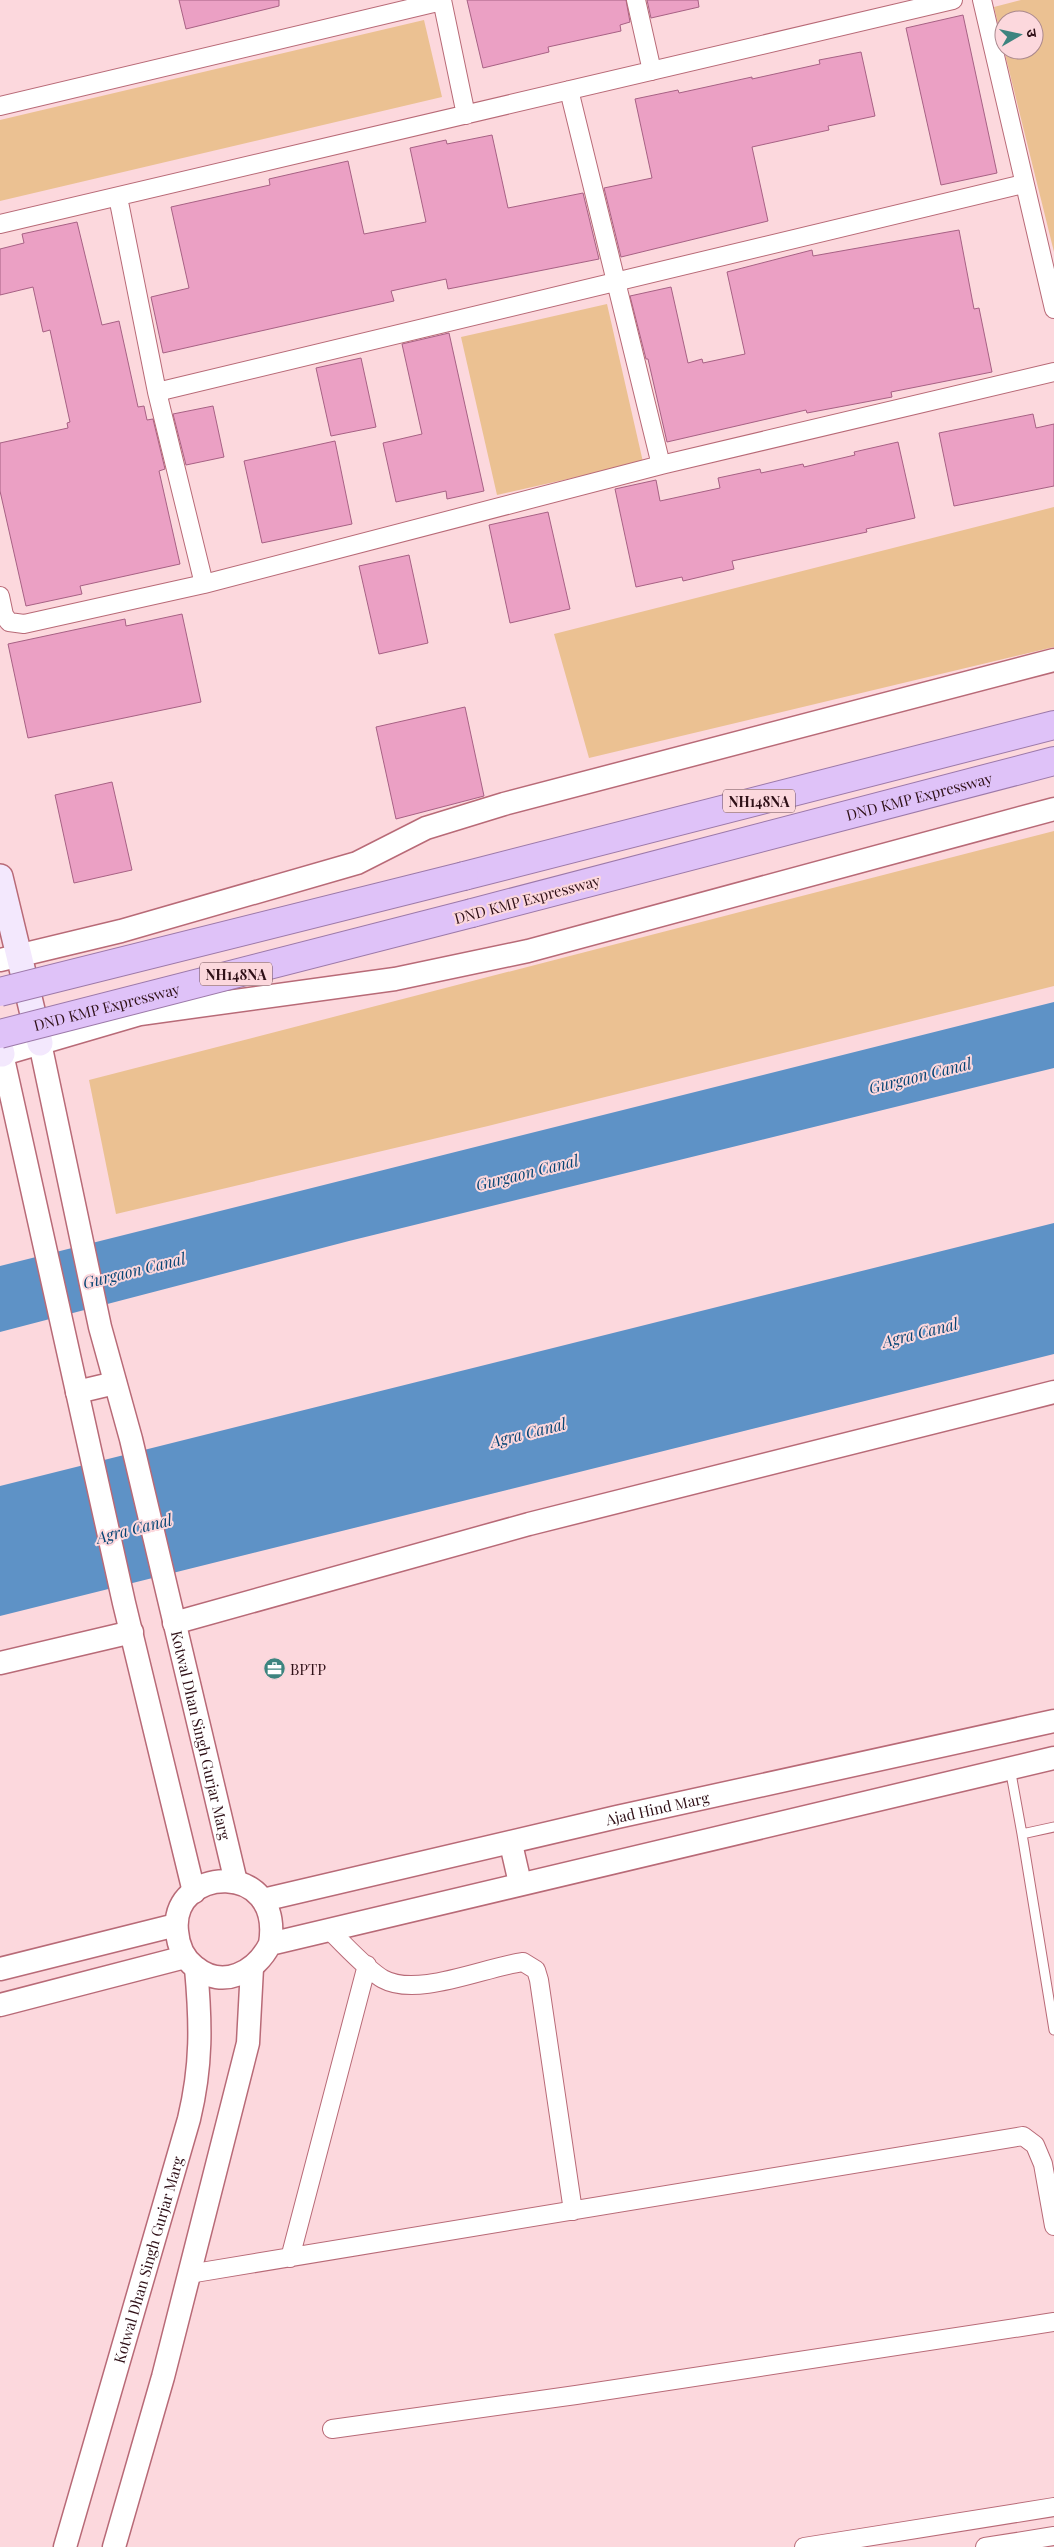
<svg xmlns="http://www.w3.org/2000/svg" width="1054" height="2547" viewBox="0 0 1054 2547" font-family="'Playfair Display','Noto Sans Devanagari',serif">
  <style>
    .green { fill: #ebc192 }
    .water { fill: #5e92c6 }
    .building { fill: #eba0c4; stroke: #a76184 }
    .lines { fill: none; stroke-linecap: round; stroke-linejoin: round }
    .service-casing { stroke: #b86a77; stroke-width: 11 }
    .minor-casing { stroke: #b86a77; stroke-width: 20 }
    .tertiary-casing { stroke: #b86a77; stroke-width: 25 }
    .secondary-casing { stroke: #b86a77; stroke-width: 28 }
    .trunk-casing { stroke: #9c79a9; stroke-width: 30 }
    .service { stroke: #fff; stroke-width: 9 }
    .minor { stroke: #fff; stroke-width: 18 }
    .tertiary { stroke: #fff; stroke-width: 22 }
    .secondary { stroke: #f3e8fd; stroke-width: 25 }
    .trunk { stroke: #dfc2f8; stroke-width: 28 }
    .trunk-bridge-casing { stroke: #9c79a9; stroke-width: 30; stroke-linecap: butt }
    .trunk-bridge { stroke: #dfc2f8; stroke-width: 28 }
    .labels { text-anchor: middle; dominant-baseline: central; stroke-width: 4; stroke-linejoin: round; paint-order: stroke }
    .shield { fill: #fcd8dd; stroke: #6c4c52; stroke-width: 1 }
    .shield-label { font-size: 14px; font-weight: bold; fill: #2f1017 }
    .street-label { font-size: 15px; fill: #2f1017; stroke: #fcd8dd }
    .poi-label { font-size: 15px; fill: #2f1017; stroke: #fcd8dd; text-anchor: start }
    .water-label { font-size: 16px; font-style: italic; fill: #054474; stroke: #fcd8dd }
  </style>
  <rect width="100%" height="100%" fill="#fcd8dd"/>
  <!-- green -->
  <path class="green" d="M1021 0H1054V252L1004 50H1034V20H1004V49L994 7Z
    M424 20 442 97 0 201V120Z
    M607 304 643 462 497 495 461 337Z
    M1054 507V647L589 758 554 634Z
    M1054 831V986L488 1126 116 1214 89 1080Z"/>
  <!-- water -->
  <path class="water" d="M1054 1002V1068L349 1241 0 1332V1266Z
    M1054 1223V1354L0 1616V1486Z"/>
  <!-- building -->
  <path class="building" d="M179 0H279V6L186 29Z
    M467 0H626L630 22 620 25 621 31 548 47 549 52 483 68Z
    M647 0H698L699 7 651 18Z
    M963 15 997 173 941 185 906 28Z
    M861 52 875 116 828 126 829 130 752 147 768 221 621 257 604 188 652 178 635 99 678 90 679 93 752 77V79L820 64 819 60Z
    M492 135 508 208 583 193 599 259 448 289 446 279 391 291 394 301 163 353 151 297 189 288 171 207 270 185 269 179 348 161 364 234 426 222 410 148 446 140 447 144Z
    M77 222 102 325 119 321 138 407 144 406 147 420 153 419 165 469 159 471 180 564 80 586 82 594 26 606 0 491V443L68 428 67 423 70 422 50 330 43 332 33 287 0 295V249L24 243 22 234Z
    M959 230 974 309 979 308 992 372 891 392 892 397 807 413 806 410 667 442 648 359H646L630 296 671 287 688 363 702 359 703 363 745 354 727 272 812 250 813 256Z
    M449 333 484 491 447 499 446 491 396 502 383 443 422 434 402 344Z
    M361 358 376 427 331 436 316 368Z
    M213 406 224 457 186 465 173 414Z
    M1033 414 1036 428 1054 424V486L954 506 939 433Z
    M335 441 352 524 262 543 244 461Z
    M898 442 915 518 866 529 867 532 732 561 734 569 683 581 682 577 636 587 615 489 656 480 660 501 720 488 718 478 760 469 761 473 803 464 804 467 855 455 854 452Z
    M548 512 570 609 510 623 489 525Z
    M409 555 428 643 379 654 359 566Z
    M182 614 201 702 28 738 8 644 125 619 126 626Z
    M465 707 484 796 396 819 376 727Z
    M112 782 132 870 74 883 55 795Z"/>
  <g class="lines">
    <defs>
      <path id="service" d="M1010 1768 1022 1834
        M1054 1827 1022 1834 1054 2030"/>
      <path id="minor" d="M442 0 466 115
        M636 0 652 71
        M982 0 1054 309
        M569 90 661 465
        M0 106 442 1
        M118 197 157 392 204 584
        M0 224 953 0
        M157 392 1023 184
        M0 596 4 615 9 622 24 624 204 584 661 465 1054 372
        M329 1930C343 1943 367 1970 383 1979 417 1998 485 1967 523 1962L536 1970 539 1980 573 2211
        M290 2258 367 1965
        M189 2274 1023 2136 1035 2145 1043 2164 1054 2226
        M332 2429 576 2395 1054 2322
        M804 2547 1054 2507
        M985 2547 1054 2536"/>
      <g id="tertiary">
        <path d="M0 960 121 931 357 863 426 828 504 804 1054 660"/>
        <path id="s1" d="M40 1043 100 1327 131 1439 236 1882"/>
        <path d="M2 1054 124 1603 194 1892"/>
        <path d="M0 1055 140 1014 395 979 528 951 1054 809"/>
        <path d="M77 1392 115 1383"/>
        <path d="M174 1623 529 1524 1054 1392"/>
        <path d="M0 1663 132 1632"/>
        <path d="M511 1844 520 1883"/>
        <path id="s2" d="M263 1900 617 1817 1054 1721"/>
        <path d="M270 1944C284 1859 170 1866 177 1931 178 1945 183 1958 195 1967 223 1990 256 1972 270 1944L1054 1758"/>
        <path d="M0 1969 176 1925"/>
        <path d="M0 2005 185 1957"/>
        <path id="s3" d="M65 2547 189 2119C202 2065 201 2023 196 1968"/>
        <path d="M114 2547 163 2377 248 2043 252 1968"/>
      </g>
      <path id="secondary" d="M0 877 40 1043
        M0 1046 2 1054"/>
      <g id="trunk">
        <path d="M464 876 1054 725"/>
        <path id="s4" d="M472 913 1054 761"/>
      </g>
    </defs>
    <!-- service casing -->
    <use href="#service" class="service-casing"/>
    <!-- minor casing -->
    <use href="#minor" class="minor-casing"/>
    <!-- tertiary casing -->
    <use href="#tertiary" class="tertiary-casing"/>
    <!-- secondary casing -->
    <use href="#secondary" class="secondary-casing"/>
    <!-- trunk casing -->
    <use href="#trunk" class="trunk-casing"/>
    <!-- service -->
    <use href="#service" class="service"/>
    <!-- minor -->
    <use href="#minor" class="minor"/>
    <!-- tertiary -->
    <use href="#tertiary" class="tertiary"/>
    <!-- secondary -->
    <use href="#secondary" class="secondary"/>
    <!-- trunk -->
    <use href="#trunk" class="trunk"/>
    <defs>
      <g id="trunk-bridge">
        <path d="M0 992 464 876"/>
        <path id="s5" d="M0 1034 472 913"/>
      </g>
    </defs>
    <!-- trunk-bridge casing -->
    <use href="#trunk-bridge" class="trunk-bridge-casing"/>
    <!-- trunk-bridge -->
    <use href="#trunk-bridge" class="trunk-bridge"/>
  </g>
  <!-- icons -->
  <defs>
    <symbol id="office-disc" viewBox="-11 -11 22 22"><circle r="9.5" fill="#3d847f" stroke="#fcd8dd"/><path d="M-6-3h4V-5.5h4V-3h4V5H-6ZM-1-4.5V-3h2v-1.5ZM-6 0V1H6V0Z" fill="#fff"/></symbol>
  </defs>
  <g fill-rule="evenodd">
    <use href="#office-disc" x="262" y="1656" width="25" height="25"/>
  </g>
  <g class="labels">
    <!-- shield labels -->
    <g class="shield">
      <rect x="723" y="789.5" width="72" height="23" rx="4"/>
      <rect x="200" y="962.5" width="72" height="23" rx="4"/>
    </g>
    <g class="shield-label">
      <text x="759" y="801">NH148NA</text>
      <text x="236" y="974">NH148NA</text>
    </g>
    <!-- street labels -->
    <g class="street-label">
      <text stroke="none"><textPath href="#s4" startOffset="462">DND KMP Expressway</textPath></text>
      <text transform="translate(527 899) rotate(-15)">DND KMP Expressway</text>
      <text stroke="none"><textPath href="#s5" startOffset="110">DND KMP Expressway</textPath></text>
      <text stroke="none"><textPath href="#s1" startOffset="711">Kotwal Dhan Singh Gurjar Marg</textPath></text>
      <text stroke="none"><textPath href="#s2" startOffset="405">Ajad Hind Marg</textPath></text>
      <text stroke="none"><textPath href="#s3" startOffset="299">Kotwal Dhan Singh Gurjar Marg</textPath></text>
    </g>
    <!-- poi labels -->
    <g class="poi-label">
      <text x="290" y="1669">BPTP</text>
    </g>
    <!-- water labels -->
    <g class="water-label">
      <text transform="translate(920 1075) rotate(-14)">Gurgaon Canal</text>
      <text transform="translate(527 1172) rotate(-14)">Gurgaon Canal</text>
      <text transform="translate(134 1270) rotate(-14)">Gurgaon Canal</text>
      <text transform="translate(920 1332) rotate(-14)">Agra Canal</text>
      <text transform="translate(528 1432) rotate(-14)">Agra Canal</text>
      <text transform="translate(134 1528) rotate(-14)">Agra Canal</text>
    </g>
  </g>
  <!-- north arrow -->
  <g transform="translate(1019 35) rotate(81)"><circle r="24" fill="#fcd8dd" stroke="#aa888e"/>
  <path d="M0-4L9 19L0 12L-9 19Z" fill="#3d847f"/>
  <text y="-8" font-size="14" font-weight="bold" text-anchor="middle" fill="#2f1017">उ</text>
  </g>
</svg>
